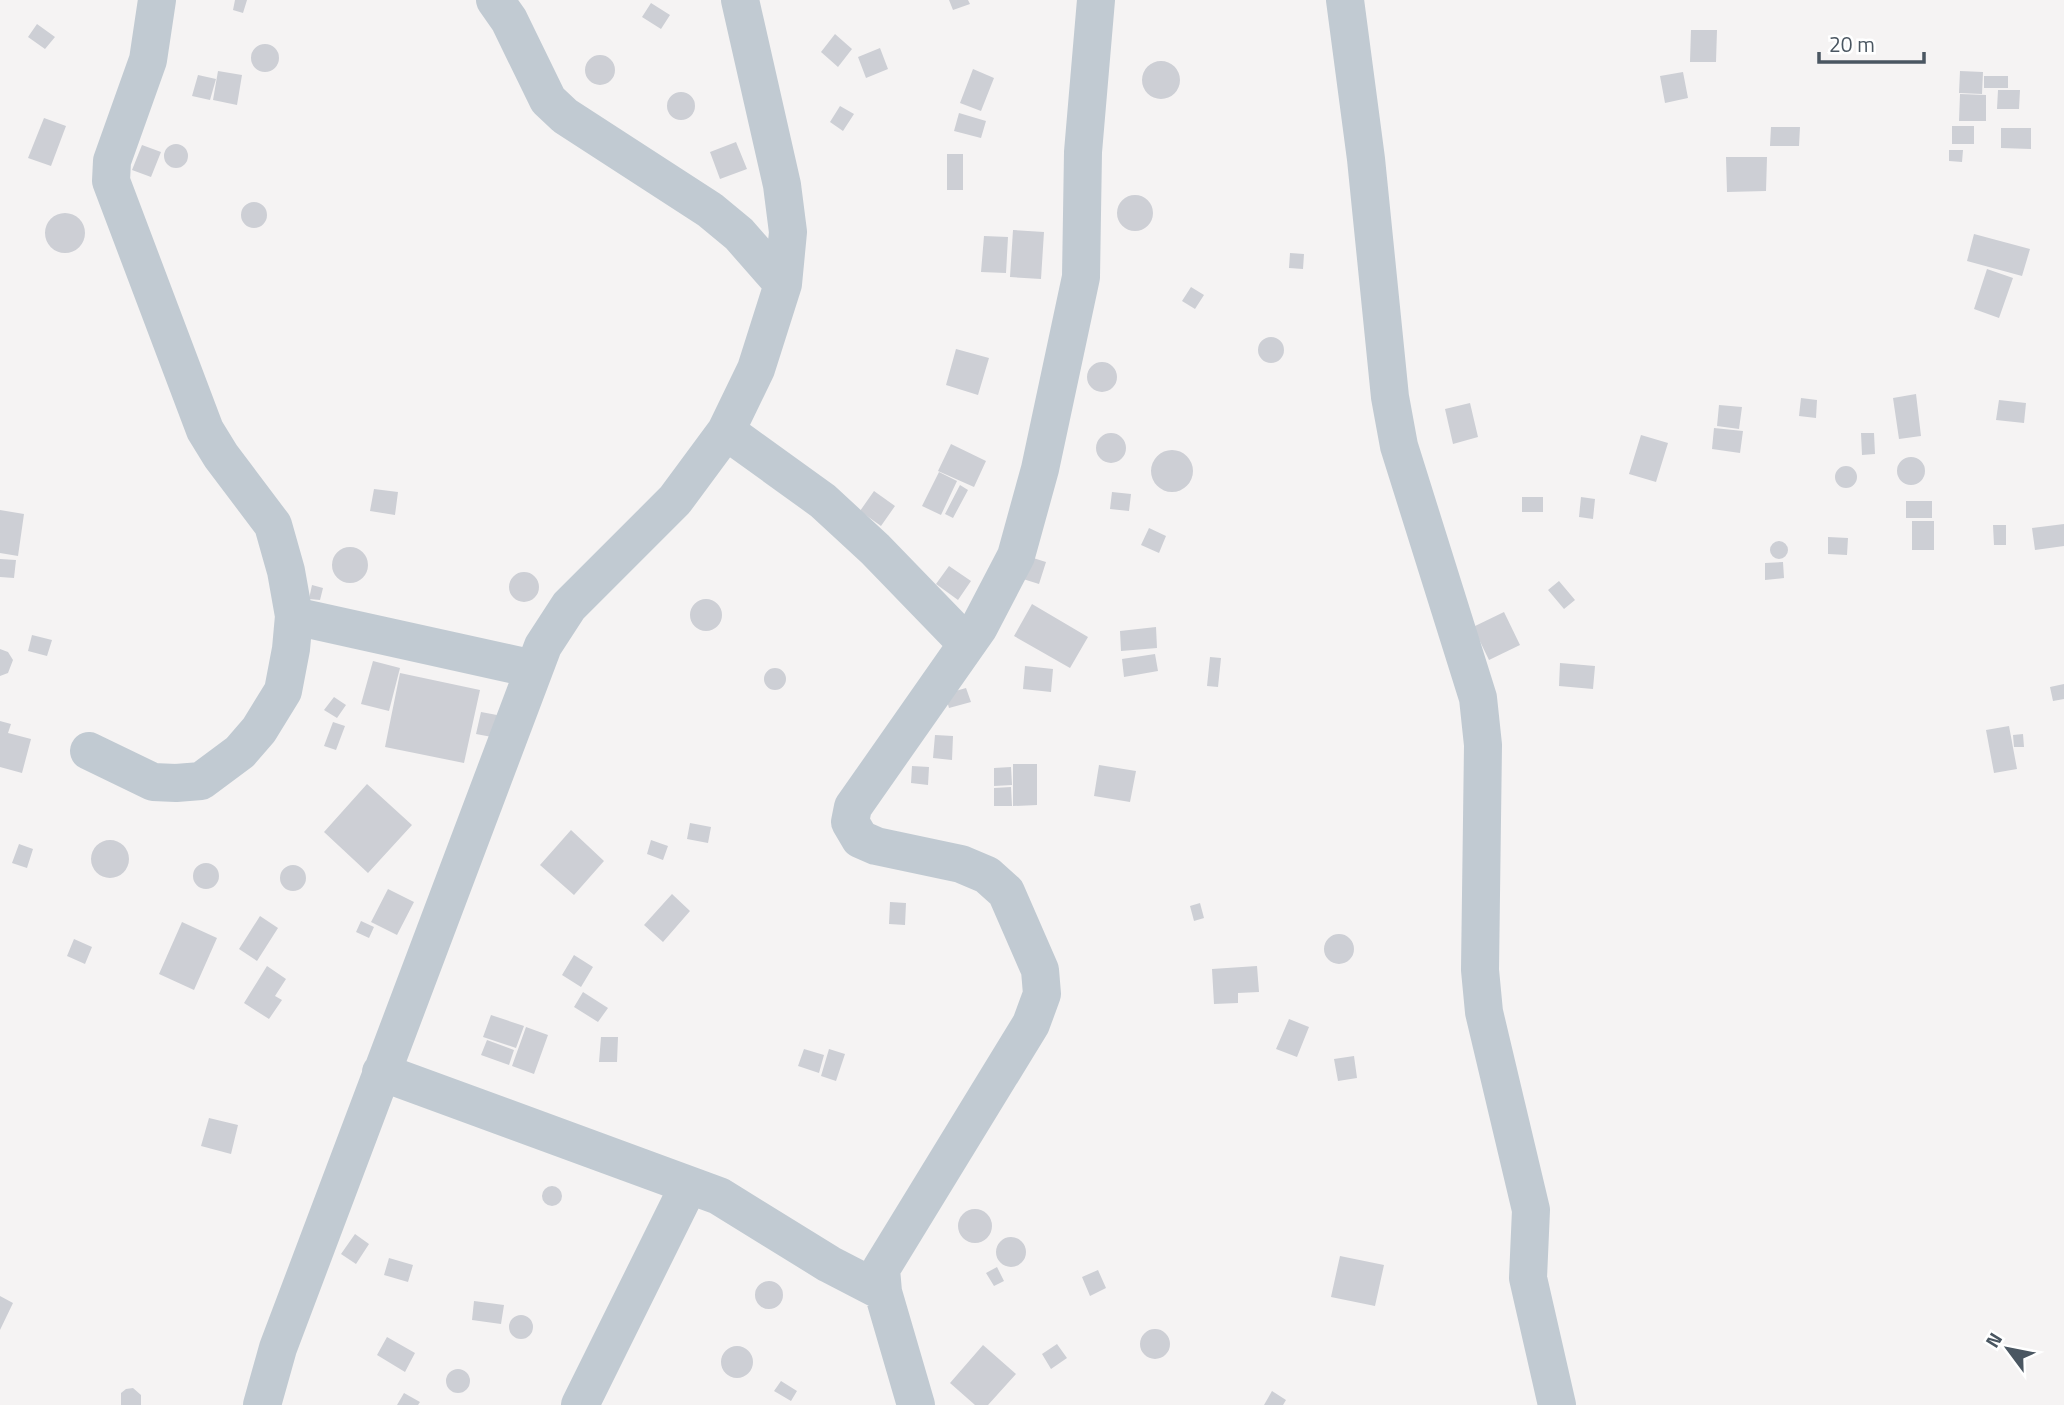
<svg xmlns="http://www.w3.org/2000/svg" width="2064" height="1405" viewBox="0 0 2064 1405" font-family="'Titillium Web',sans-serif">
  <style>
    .building { fill: #cdcfd5 }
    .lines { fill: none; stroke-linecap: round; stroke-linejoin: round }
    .minor { stroke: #c1cad2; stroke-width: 38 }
  </style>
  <rect width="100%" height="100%" fill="#f5f3f3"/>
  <!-- building -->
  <path class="building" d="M235 0H247L243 13 233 10Z
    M949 0H968L970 4 953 10Z
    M651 3 670 15 661 29 642 17Z
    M37 24 55 37 45 49 28 37Z
    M1691 30H1717L1716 62H1690Z
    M835 34 852 49 838 67 821 52Z
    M251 58a14 14 0 1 1 28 0a14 14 0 1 1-28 0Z
    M880 48 888 69 866 78 858 57Z
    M585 70a15 15 0 1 1 30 0a15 15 0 1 1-30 0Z
    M1142 80a19 19 0 1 1 38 0a19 19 0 1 1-38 0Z
    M973 69 994 78 981 111 960 103Z
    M218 71 242 75 237 105 213 100Z
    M1960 71 1983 72 1982 94 1959 93Z
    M1683 72 1688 98 1665 103 1660 76Z
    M198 75 216 79 210 100 192 96Z
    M1984 76H2008V88H1984Z
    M1998 90H2020L2019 109H1997Z
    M667 106a14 14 0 1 1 28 0a14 14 0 1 1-28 0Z
    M1960 94 1986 95V121H1959Z
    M840 106 854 114 843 131 830 122Z
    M959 113 986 121 981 138 954 131Z
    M44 118 66 126 51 166 28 158Z
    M1952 126H1974V144H1952Z
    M1771 127H1800L1799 146H1770Z
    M2001 128H2031V149L2001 148Z
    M736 142 747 169 720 179 710 152Z
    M164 156a12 12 0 1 1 24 0a12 12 0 1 1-24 0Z
    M142 145 161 152 151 177 132 170Z
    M1949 150H1963L1962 162 1949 161Z
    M947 154H963V190H947Z
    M1726 157H1767L1766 191 1727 192Z
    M1117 213a18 18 0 1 1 36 0a18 18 0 1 1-36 0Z
    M241 215a13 13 0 1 1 26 0a13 13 0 1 1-26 0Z
    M45 233a20 20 0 1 1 40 0a20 20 0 1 1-40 0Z
    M1013 230 1044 232 1041 279 1010 277Z
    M1974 234 2030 249 2022 276 1967 261Z
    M984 236 1008 237 1006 273 981 272Z
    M1290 253 1304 254 1303 269 1289 268Z
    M1987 269 2013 278 1999 318 1974 309Z
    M1191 287 1204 295 1195 309 1182 301Z
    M1258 350a13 13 0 1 1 26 0a13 13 0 1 1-26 0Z
    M956 349 989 358 978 395 946 385Z
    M1087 377a15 15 0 1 1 30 0a15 15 0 1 1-30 0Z
    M1916 394 1921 436 1899 439 1893 398Z
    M1801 398 1817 400 1816 418 1799 416Z
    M1999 400 2026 403 2024 423 1996 420Z
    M1470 403 1478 437 1453 444 1445 409Z
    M1719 405 1742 407 1739 429 1717 426Z
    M1714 428 1743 431 1740 453 1712 449Z
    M1861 433H1874L1875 454 1862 455Z
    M1096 448a15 15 0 1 1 30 0a15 15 0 1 1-30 0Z
    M1641 435 1668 443 1656 482 1629 474Z
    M951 444 986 461 974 487 938 471Z
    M1151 471a21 21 0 1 1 42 0a21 21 0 1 1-42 0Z
    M1897 471a14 14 0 1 1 28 0a14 14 0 1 1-28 0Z
    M1835 477a11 11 0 1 1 22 0a11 11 0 1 1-22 0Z
    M939 472 957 481 941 515 922 506Z
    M960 485 968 490 953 518 945 514Z
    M374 489 398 492 395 515 370 511Z
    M874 491 895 506 881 526 860 511Z
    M1112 492 1131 494 1129 511 1110 509Z
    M1522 497H1543V512H1522Z
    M1581 497 1595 499 1593 519 1579 517Z
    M1906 501H1932V518H1906Z
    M0 510 24 514 18 556 0 553Z
    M1912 521H1934V550H1912Z
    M2064 524V546L2035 550 2032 528Z
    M1993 525H2006V545H1994Z
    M1149 528 1166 536 1159 553 1141 545Z
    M1828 537 1848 538 1847 555 1828 554Z
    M1770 550a9 9 0 1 1 18 0a9 9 0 1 1-18 0Z
    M332 565a18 18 0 1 1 36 0a18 18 0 1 1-36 0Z
    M1030 557 1046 562 1039 584 1023 579Z
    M0 559 16 560 14 578 0 577Z
    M1783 562 1784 578 1765 580V563Z
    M949 566 971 581 958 600 936 584Z
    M509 587a15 15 0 1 1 30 0a15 15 0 1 1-30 0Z
    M1559 581 1575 600 1564 609 1548 590Z
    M312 585 323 588 320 600 309 599Z
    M690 615a16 16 0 1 1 32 0a16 16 0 1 1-32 0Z
    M1032 604 1088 637 1070 668 1014 636Z
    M1504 612 1520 645 1489 660 1473 627Z
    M1156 627 1157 648 1121 651 1120 631Z
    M32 635 52 640 47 656 28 651Z
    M0 649 8 652 13 660 8 673 0 676Z
    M1155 654 1158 671 1124 677 1122 659Z
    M1210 657 1221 658 1218 687 1207 686Z
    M373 661 400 668 389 711 361 704Z
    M1560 663 1595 666 1593 689 1559 686Z
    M1025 666 1053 669 1051 692 1023 689Z
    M764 679a11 11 0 1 1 22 0a11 11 0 1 1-22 0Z
    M400 673 480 690 464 763 385 747Z
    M2064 684V699L2053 701 2050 687Z
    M966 688 971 702 949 708 945 694Z
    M334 697 346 705 337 718 324 710Z
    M481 712 497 715 492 737 476 734Z
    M0 721 11 724 8 733 31 739 22 773 0 767Z
    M333 722 345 726 336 750 324 746Z
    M2009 726 2017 769 1994 773 1986 730Z
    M2023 734 2024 747H2014L2013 735Z
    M935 735 953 736 952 760 933 758Z
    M1013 764H1037V805L1013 806Z
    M1099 765 1136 771 1130 802 1094 796Z
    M912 766 929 767 928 785 911 783Z
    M1011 767 1012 785 994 786V768Z
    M367 784 412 825 368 873 324 832Z
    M1011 787 1012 806H994V788Z
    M690 823 711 827 708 843 687 839Z
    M571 830 604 861 574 895 540 865Z
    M91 859a19 19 0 1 1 38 0a19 19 0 1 1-38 0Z
    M651 840 668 846 663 860 647 854Z
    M19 844 33 849 27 868 12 863Z
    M193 876a13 13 0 1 1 26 0a13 13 0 1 1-26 0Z
    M280 878a13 13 0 1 1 26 0a13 13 0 1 1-26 0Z
    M388 889 414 902 397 935 371 922Z
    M672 894 690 911 663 942 644 925Z
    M890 902 906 903 905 925 889 924Z
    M1200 903 1204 918 1194 921 1190 906Z
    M260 916 278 928 257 961 239 949Z
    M361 921 374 927 369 938 356 932Z
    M182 922 217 938 194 990 159 974Z
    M1324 949a15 15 0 1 1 30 0a15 15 0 1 1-30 0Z
    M74 939 92 947 85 964 67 956Z
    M574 955 593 967 581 987 562 975Z
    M267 966 286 979 275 996 282 1000 269 1019 244 1003Z
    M1257 966 1259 992 1238 993V1003L1214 1004 1212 969Z
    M583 992 608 1008 598 1022 574 1007Z
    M491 1015 524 1026 516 1048 483 1037Z
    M1289 1019 1309 1027 1297 1057 1276 1049Z
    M526 1027 548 1035 534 1074 512 1066Z
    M601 1037H618L617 1062H599Z
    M487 1040 514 1050 509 1065 481 1055Z
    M804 1049 824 1055 819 1073 798 1066Z
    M829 1049 845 1054 836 1081 821 1076Z
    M1354 1056 1357 1078 1338 1081 1334 1059Z
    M209 1118 238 1125 231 1154 201 1146Z
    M542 1196a10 10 0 1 1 20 0a10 10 0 1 1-20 0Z
    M958 1226a17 17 0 1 1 34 0a17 17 0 1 1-34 0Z
    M355 1234 369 1244 356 1264 341 1254Z
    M996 1252a15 15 0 1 1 30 0a15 15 0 1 1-30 0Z
    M1340 1256 1384 1265 1375 1306 1331 1297Z
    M389 1258 413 1265 408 1282 384 1275Z
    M997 1267 1004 1281 994 1286 986 1273Z
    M1098 1270 1106 1288 1090 1296 1082 1277Z
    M755 1295a14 14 0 1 1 28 0a14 14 0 1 1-28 0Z
    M0 1296 13 1303 0 1330Z
    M474 1301 504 1305 501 1324 472 1320Z
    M509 1327a12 12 0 1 1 24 0a12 12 0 1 1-24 0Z
    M1140 1344a15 15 0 1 1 30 0a15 15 0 1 1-30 0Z
    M387 1337 415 1353 405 1372 377 1355Z
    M1057 1344 1067 1358 1051 1369 1042 1354Z
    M983 1345 1016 1374 988 1405H975L950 1383Z
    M721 1362a16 16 0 1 1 32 0a16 16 0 1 1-32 0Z
    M446 1381a12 12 0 1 1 24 0a12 12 0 1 1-24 0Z
    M781 1381 797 1391 791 1401 774 1391Z
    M133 1388 141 1395V1405H121V1393L126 1389Z
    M1272 1391 1286 1400 1283 1405H1264Z
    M404 1393 420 1402 418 1405H397Z"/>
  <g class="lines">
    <!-- minor -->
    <path class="minor" d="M495 0 509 20 548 100 565 116 710 210 739 234 783 284
      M1345 0 1366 159 1390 397 1399 446 1478 698 1483 745 1480 970 1484 1012 1531 1210 1528 1278 1557 1405
      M726 431 823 501 875 549 967 644
      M294 616 534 669
      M89 751 153 782 176 783 201 781 240 752 259 730 283 691 291 649 294 616 286 571 273 525 221 456 205 430 111 181 112 161 148 60 157 0
      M381 1072 719 1196 829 1264 883 1292
      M262 1405 278 1348 543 646 569 606 675 500 726 431 756 369 783 284 788 232 782 185 740 0
      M580 1405 688 1187
      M916 1405 883 1292 881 1269 1031 1024 1042 994 1040 970 1006 892 987 875 961 864 876 846 860 839 850 822 853 807 979 627 1016 556 1040 469 1081 277 1083 152 1096 0"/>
  </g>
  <!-- north arrow -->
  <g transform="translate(2008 1349) rotate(302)" stroke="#ffffff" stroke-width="5" paint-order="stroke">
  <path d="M0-5L12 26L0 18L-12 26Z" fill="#4a5661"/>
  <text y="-10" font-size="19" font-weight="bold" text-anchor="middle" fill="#4a5661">N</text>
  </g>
  <!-- scale -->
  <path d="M1819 52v10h105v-10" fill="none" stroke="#4a5661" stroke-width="3.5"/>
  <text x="1829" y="52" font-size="21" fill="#4a5661" stroke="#ffffff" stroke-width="5" paint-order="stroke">20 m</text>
</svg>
